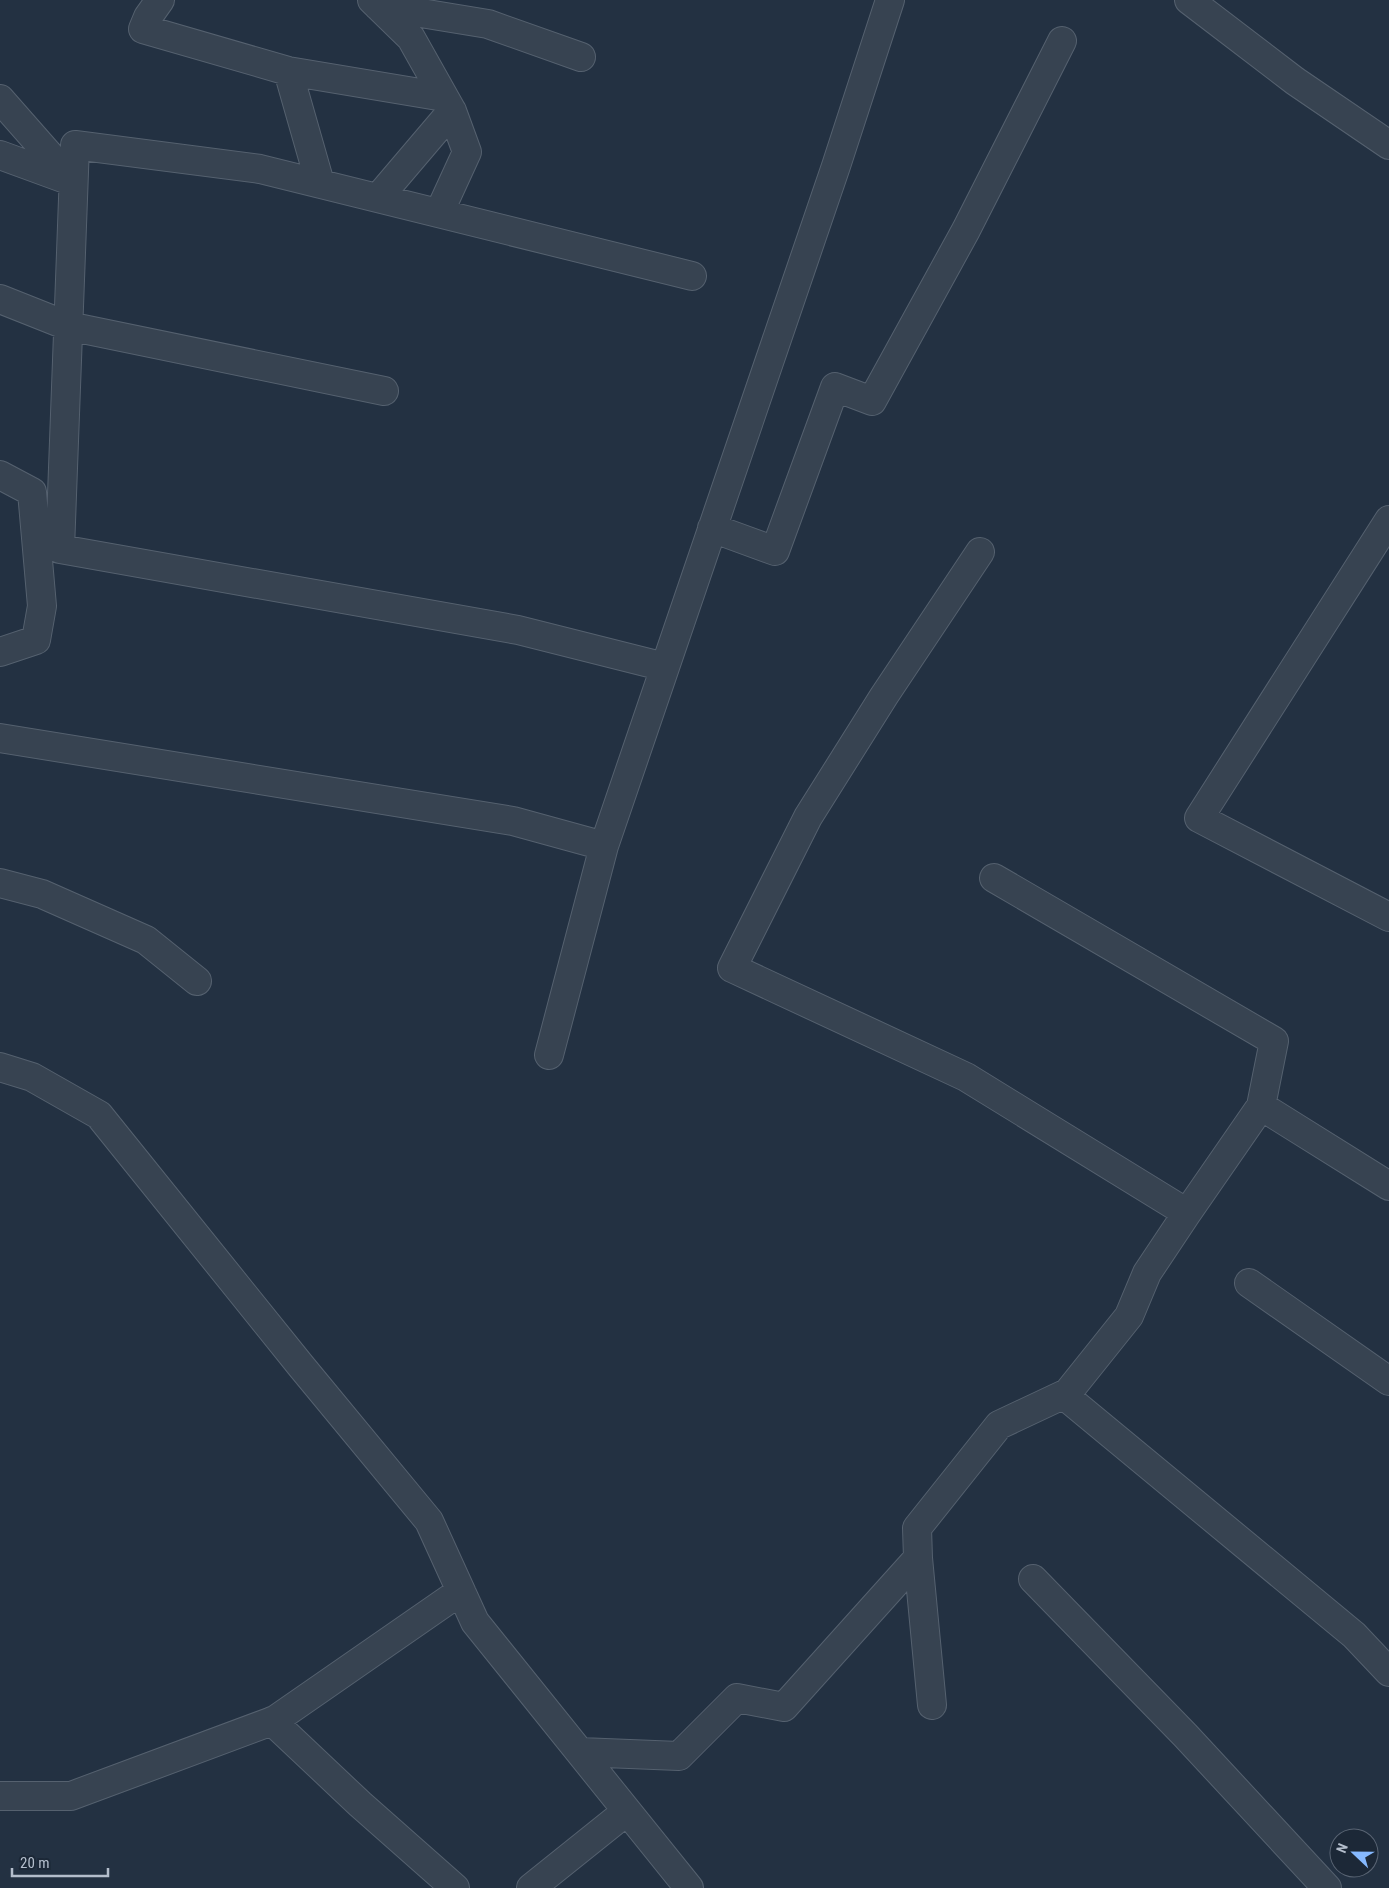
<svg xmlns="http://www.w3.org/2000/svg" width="1389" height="1888" viewBox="0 0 1389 1888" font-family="'Roboto Condensed',sans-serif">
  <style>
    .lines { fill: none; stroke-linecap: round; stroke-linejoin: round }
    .street-casing { stroke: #55616f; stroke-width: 30 }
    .street { stroke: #374351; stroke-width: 28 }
  </style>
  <rect width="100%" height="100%" fill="#233142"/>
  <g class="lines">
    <defs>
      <path id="street" d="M160 0 148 17 143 29 288 71 444 97
        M372 0 411 38 452 111 467 152 439 213
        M1189 0 1295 81 1389 145
        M378 6 488 24 581 57
        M288 71 320 183
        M0 99 73 182
        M0 155 71 181
        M378 198 452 111
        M0 299 68 326 384 391
        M0 475 32 492 42 606 36 640 0 652
        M1389 520 1199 818 1389 917
        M712 528 775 551 835 387 872 401 966 230 1062 41
        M980 552 884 696 808 817 732 968 966 1077 1187 1213 1147 1273 1129 1316 1065 1396 1354 1635 1389 1672
        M665 667 518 630 60 549 75 145 260 169 692 276
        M0 738 513 821 604 846
        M994 878 1274 1041 1261 1106 1187 1213
        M0 883 42 894 146 940 197 981
        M549 1055 604 846 836 166 890 0
        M0 1067 32 1077 99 1115 301 1366 429 1521 475 1622 689 1888
        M1261 1106 1389 1186
        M1249 1283 1389 1381
        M918 1558 932 1705
        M1033 1579 1185 1735 1327 1888
        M272 1721 360 1804 455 1888
        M580 1752 679 1756 737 1698 784 1707 918 1558 917 1528 999 1425 1067 1393
        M0 1796H71L275 1720 461 1591
        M531 1888 627 1811"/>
    </defs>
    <!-- street casing -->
    <use href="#street" class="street-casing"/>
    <!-- street -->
    <use href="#street" class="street"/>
  </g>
  <!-- north arrow -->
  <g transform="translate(1354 1853) rotate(292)"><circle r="24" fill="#1c2837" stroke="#596473"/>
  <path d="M0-4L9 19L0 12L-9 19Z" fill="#86b9ff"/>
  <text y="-8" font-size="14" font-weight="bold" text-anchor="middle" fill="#b4becc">N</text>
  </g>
  <!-- scale -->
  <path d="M12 1868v8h96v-8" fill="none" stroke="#b4becc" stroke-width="2.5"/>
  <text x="20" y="1868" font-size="15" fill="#b4becc" stroke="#1c2837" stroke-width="4" paint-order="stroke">20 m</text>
</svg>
